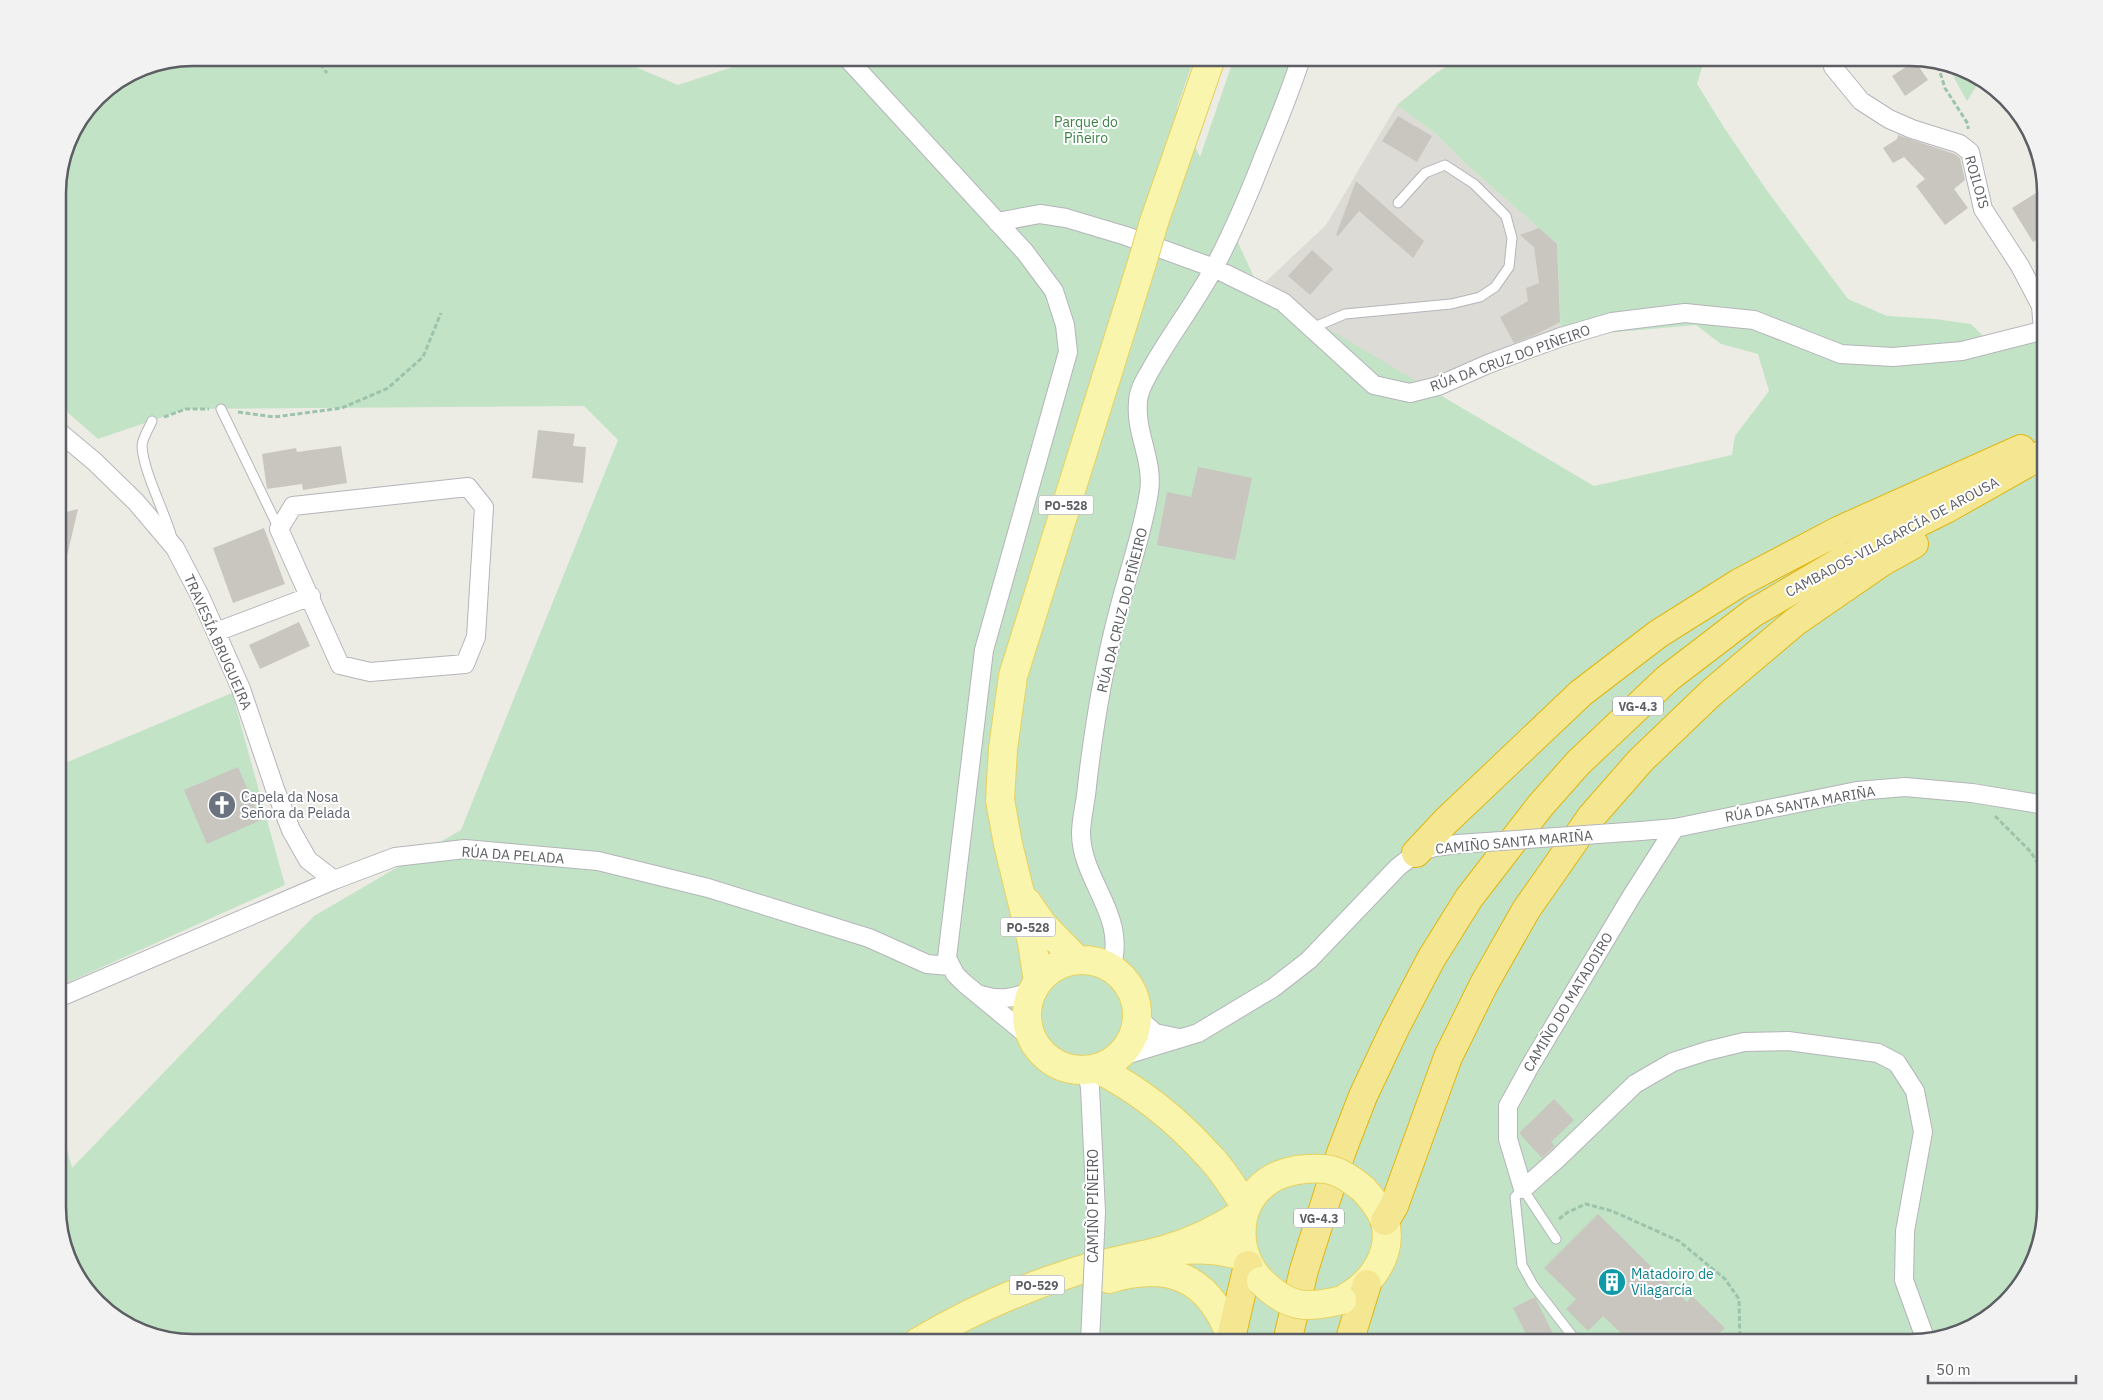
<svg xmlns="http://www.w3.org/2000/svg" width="2103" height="1400" viewBox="0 0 2103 1400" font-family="'IBM Plex Sans',sans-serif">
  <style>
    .industrial { fill: #dcdbd6 }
    .green { fill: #c2e3c5 }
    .building { fill: #c9c6c0 }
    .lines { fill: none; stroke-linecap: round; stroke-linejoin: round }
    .lane-casing { stroke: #b4b5ba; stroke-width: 11 }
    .street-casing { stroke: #b4b5ba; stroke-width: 20 }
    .primary-casing { stroke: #e7d162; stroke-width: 30 }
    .highway-casing { stroke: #e1b610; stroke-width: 30 }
    .path { stroke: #9cc3ab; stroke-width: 3; stroke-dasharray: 5 2.5; stroke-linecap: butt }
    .lane { stroke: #fff; stroke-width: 9 }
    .street { stroke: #fff; stroke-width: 18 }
    .primary { stroke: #f9f5ad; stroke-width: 28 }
    .highway { stroke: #f5e792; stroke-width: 28 }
    .street-bridge-casing { stroke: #b4b5ba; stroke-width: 20; stroke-linecap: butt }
    .primary-bridge-casing { stroke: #e7d162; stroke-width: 30; stroke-linecap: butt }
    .street-bridge { stroke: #fff; stroke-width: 18 }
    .primary-bridge { stroke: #f9f5ad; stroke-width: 28 }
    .labels { text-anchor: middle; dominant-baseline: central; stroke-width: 4; stroke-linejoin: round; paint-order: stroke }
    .shield { fill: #fff; stroke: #8d8e92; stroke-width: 1 }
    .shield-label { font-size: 12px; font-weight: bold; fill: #5c5e63 }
    .park-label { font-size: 14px; fill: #3b8346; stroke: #fff }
    .street-label { font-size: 14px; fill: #5c5e63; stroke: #fff }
    .worship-label { font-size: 14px; fill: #5b616d; stroke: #fff; text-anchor: start }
    .culture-label { font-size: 14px; fill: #0d838f; stroke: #fff; text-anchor: start }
    .rim { fill: none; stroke: #5c5e63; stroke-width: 2.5 }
  </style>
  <rect width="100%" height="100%" fill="#edece4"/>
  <!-- industrial -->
  <path class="industrial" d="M1397 105 1435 133 1468 166 1557 244 1561 337 1410 393 1259 288 1326 225Z"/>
  <!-- green -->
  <path class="green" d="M193 58H614L678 85 760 58H1194L1177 108 1200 157 1234 58H1300L1230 225 1259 288 1594 486 1732 455 1735 436 1769 391 1758 354 1721 344 1696 325 1561 337 1557 244 1468 166 1435 133 1397 105 1436 73 1460 58H1705L1697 84 1725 129 1768 192 1848 299 1887 316 1935 319 1971 324 1990 343 2045 336V1207L2023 1283 1977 1324 1910 1342H193L117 1320 76 1274 58 1216V1116L72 1168 314 916 461 830 618 440 584 406 186 409 98 439 58 404V184L68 141 97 97 141 68Z
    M1949 69 1981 79 1967 101Z
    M232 693 285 885 58 987V766Z"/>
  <!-- building -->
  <path class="building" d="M1915 61 1928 80 1905 96 1892 76Z
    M1398 116 1432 136 1417 162 1382 141Z
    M1898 135 1955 154 1960 158 1965 180 1954 189 1968 208 1945 225 1916 186 1925 179 1904 157 1893 163 1883 148 1897 139Z
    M1356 181 1424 241 1413 258 1359 211 1338 236 1336 235Z
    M2044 188 2046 234 2033 242 2012 208Z
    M1539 228 1557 244 1560 322 1535 335 1514 343 1500 317 1528 301 1526 288 1539 283 1534 247 1520 235Z
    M1312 250 1333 269 1310 295 1288 276Z
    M538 430 575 434 573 446 586 447 583 483 532 478Z
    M341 446 347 483 303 490 302 484 267 489 262 454 296 448 297 452Z
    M1198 467 1252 478 1235 560 1157 545 1167 492 1191 497Z
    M78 509 64 569 58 568V514Z
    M264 528 285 584 233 603 213 548Z
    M299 622 310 646 260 669 249 645Z
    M238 767 261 820 207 844 184 790Z
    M1554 1099 1574 1120 1551 1142 1555 1146 1542 1158 1519 1133Z
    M1598 1214 1687 1302 1692 1296 1725 1328 1711 1342H1630L1603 1316 1588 1331 1566 1309 1576 1299 1544 1268Z
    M1535 1297 1537 1301 1557 1342H1530L1513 1308Z"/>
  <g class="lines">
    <defs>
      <path id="lane" d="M1312 328 1345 314 1451 304 1480 297 1495 287 1509 267 1512 238 1506 216 1474 184 1445 165 1425 173 1398 203
        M221 409 279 529
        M152 421C149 428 142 439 142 446 143 471 165 512 172 538
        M1556 1239 1523 1189 1515 1197 1522 1265 1533 1285 1577 1342"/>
      <path id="street" d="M847 58 1025 252 1054 291 1065 325 1068 352 984 650 947 958 955 974 964 983 1032 1039
        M1833 67 1861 101 1889 119 1912 129 1960 144 1970 152 1983 209 2020 266 2041 306 2043 330
        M997 222 1040 214 1066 218 1126 236 1214 268 1283 302 1374 385 1410 393 1438 386 1488 364 1561 337 1612 322 1685 313 1754 320 1841 354 1893 357 1962 351 2045 330
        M58 431 95 462 136 502 175 548 200 596 241 689 275 789 291 830 308 860 334 880
        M468 487 484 507 476 637 465 664 370 672 340 665 279 529 293 506Z
        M216 632 311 596
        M1675 828 1631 897 1530 1066 1508 1106V1139L1523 1189 1556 1160 1635 1084 1673 1062 1707 1051 1744 1042 1788 1041 1878 1053 1897 1063 1915 1091 1923 1132 1905 1231 1904 1280 1925 1338
        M1641 831 1675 828 1857 791 1905 787 1972 793 2045 805
        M1111 968C1128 916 1082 882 1081 834 1081 818 1086 801 1087 786 1094 725 1104 664 1120 605 1130 567 1143 531 1149 492 1154 461 1135 433 1138 402 1138 391 1145 380 1150 371 1170 335 1195 303 1214 268 1234 230 1250 192 1265 153 1278 121 1291 90 1301 58
        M981 995C1000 1001 1014 998 1032 991
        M58 998 334 880 395 857 465 849 598 861 708 888 869 938 927 964 950 966
        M1137 1017 1155 1033 1179 1038
        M1116 1058 1198 1033 1273 988 1309 960 1398 867 1416 853 1435 847 1458 844
        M1087 1070 1090 1088 1096 1212"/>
      <path id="primary" d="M1154 222 1211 58
        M1027 902 1042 924 1077 960
        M1027 1015a55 55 0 1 1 110 0a55 55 0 1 1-110 0Z
        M1038 981 1032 942 1008 844 1000 800 1003 749 1013 676 1142 263
        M1096 1068C1140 1090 1177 1120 1210 1157 1224 1171 1234 1190 1246 1206
        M1180 1250C1204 1249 1224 1249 1246 1258
        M1109 1279C1169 1261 1209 1277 1231 1337
        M1261 1281C1234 1252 1234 1205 1268 1181 1276 1175 1287 1172 1297 1170
        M1347 1297C1373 1282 1393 1253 1385 1222 1381 1209 1372 1199 1363 1189
        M918 1342C965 1314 1018 1290 1071 1273 1101 1263 1133 1258 1164 1250 1192 1242 1219 1229 1243 1213"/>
      <path id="highway" d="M1416 853 1446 821 1581 693 1658 634 1739 583 1840 530 2021 449
        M1385 1221 1394 1206 1448 1057 1484 984 1526 910 1591 817 1641 760 1711 693 1795 622 1882 562 1914 544
        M1230 1342 1248 1265
        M1287 1342 1304 1270 1341 1153 1363 1096 1395 1028 1431 959 1469 898 1540 806 1578 763 1668 678 1753 613 1843 560 1946 509 2045 453
        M1349 1342 1367 1284"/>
    </defs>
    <!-- lane casing -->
    <use href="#lane" class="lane-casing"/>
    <!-- street casing -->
    <use href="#street" class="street-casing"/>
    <!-- primary casing -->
    <use href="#primary" class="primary-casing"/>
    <!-- highway casing -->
    <use href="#highway" class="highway-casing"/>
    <!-- path -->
    <path class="path" d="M316 58 327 73
      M1938 66 1945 88 1968 124V129
      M238 412 274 417 342 408 388 388 423 357 441 313
      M164 417 186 409H209
      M1995 816 2031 852 2045 876
      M1559 1219 1568 1212 1586 1204 1612 1211 1679 1241 1725 1279 1739 1299 1740 1342"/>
    <!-- lane -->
    <use href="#lane" class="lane"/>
    <!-- street -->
    <use href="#street" class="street"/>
    <!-- primary -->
    <use href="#primary" class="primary"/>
    <!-- highway -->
    <use href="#highway" class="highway"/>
    <defs>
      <path id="street-bridge" d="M1458 844 1641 831
        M1090 1342 1096 1212"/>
      <path id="primary-bridge" d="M1142 263 1154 222
        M1297 1170C1328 1166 1339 1169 1363 1189
        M1261 1281C1288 1308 1306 1309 1342 1300"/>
    </defs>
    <!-- street-bridge casing -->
    <use href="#street-bridge" class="street-bridge-casing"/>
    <!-- primary-bridge casing -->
    <use href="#primary-bridge" class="primary-bridge-casing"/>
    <!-- street-bridge -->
    <use href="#street-bridge" class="street-bridge"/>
    <!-- primary-bridge -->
    <use href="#primary-bridge" class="primary-bridge"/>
  </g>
  <!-- icons -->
  <defs>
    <symbol id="church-disc" viewBox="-11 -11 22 22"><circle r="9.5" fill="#6b7280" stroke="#fff"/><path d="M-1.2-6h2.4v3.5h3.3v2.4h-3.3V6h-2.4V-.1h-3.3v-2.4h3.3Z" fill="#fff"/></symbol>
    <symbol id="building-disc" viewBox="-11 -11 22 22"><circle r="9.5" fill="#0f9aa8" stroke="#fff"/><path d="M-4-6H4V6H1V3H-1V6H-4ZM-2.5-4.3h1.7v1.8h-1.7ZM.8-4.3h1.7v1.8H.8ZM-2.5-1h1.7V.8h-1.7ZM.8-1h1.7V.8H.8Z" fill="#fff"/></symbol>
  </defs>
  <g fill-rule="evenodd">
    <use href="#church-disc" x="206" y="789" width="32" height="32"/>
    <use href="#building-disc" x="1596" y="1266" width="32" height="32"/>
  </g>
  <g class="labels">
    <!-- shield labels -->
    <g class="shield">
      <rect x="1038.5" y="495.5" width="55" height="19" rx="4"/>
      <rect x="1613" y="696.5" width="50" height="19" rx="4"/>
      <rect x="1000.5" y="917.5" width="55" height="19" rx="4"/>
      <rect x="1294" y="1208.5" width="50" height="19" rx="4"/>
      <rect x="1009.5" y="1275.5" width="55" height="19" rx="4"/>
    </g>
    <g class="shield-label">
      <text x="1066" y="505">PO-528</text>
      <text x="1638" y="706">VG-4.3</text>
      <text x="1028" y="927">PO-528</text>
      <text x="1319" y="1218">VG-4.3</text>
      <text x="1037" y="1285">PO-529</text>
    </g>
    <!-- park labels -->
    <g class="park-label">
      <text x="1086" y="122">Parque do<tspan x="1086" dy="16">Piñeiro</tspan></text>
    </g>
    <!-- street labels -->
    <g class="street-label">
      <text transform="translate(1977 182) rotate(74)">ROILOIS</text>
      <text transform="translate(1510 358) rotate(-20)">RÚA DA CRUZ DO PIÑEIRO</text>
      <text transform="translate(1892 537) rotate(-28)">CAMBADOS-VILAGARCÍA DE AROUSA</text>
      <text transform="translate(1122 610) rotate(-76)">RÚA DA CRUZ DO PIÑEIRO</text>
      <text transform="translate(218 642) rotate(66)">TRAVESÍA BRUGUEIRA</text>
      <text transform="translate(1800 804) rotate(-10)">RÚA DA SANTA MARIÑA</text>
      <text transform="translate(1514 842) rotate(-5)">CAMIÑO SANTA MARIÑA</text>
      <text transform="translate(513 855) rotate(4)">RÚA DA PELADA</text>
      <text transform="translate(1568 1002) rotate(-59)">CAMIÑO DO MATADOIRO</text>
      <text transform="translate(1093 1206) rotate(-90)">CAMIÑO PIÑEIRO</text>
    </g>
    <!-- worship labels -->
    <g class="worship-label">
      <text x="241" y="797">Capela da Nosa<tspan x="241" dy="16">Señora da Pelada</tspan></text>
    </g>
    <!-- culture labels -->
    <g class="culture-label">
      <text x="1631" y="1274">Matadoiro de<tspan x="1631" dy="16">Vilagarcía</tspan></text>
    </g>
  </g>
  <!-- crop -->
  <path d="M0 0H2103V1400H0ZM193 66H1910A127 127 0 0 1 2037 193V1207A127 127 0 0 1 1910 1334H193A127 127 0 0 1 66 1207V193A127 127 0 0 1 193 66Z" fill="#f2f2f3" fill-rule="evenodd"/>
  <path class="rim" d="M193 66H1910A127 127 0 0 1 2037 193V1207A127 127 0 0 1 1910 1334H193A127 127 0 0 1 66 1207V193A127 127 0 0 1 193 66Z"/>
  <!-- scale -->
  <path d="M1928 1375v8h148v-8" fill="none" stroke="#5c5e63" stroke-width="2.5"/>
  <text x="1936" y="1375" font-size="15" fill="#5c5e63" stroke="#ffffff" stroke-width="4" paint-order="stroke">50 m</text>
</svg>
